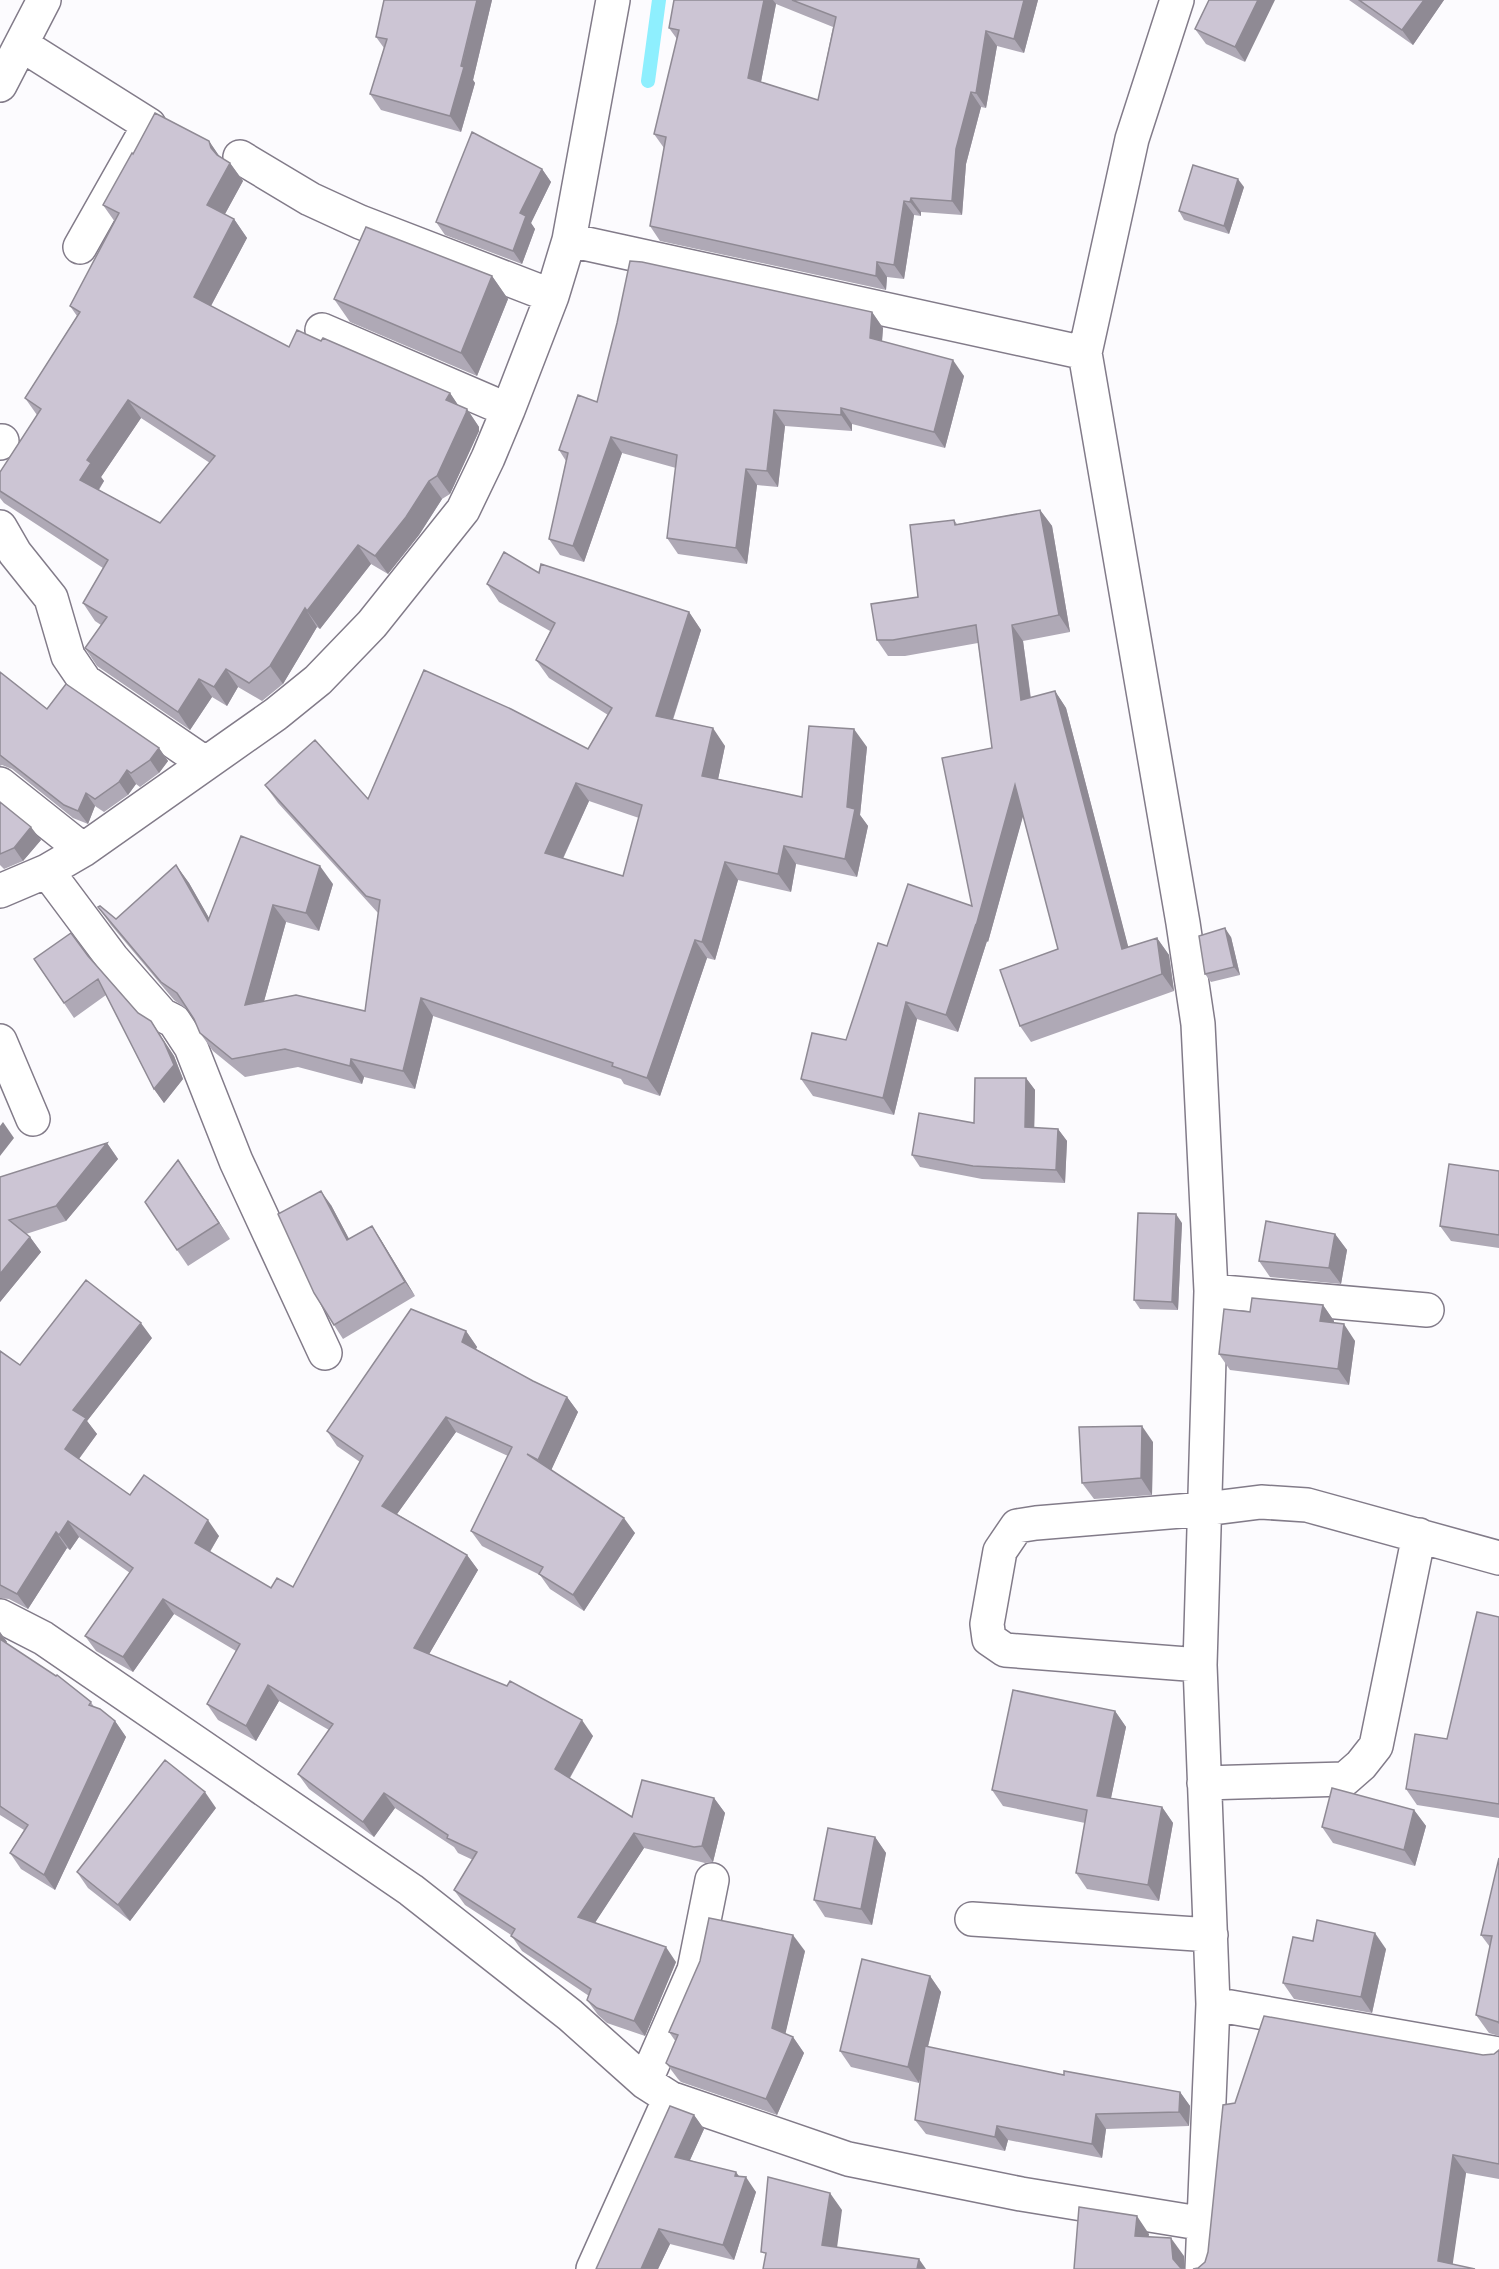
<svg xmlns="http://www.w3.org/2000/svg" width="1499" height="2269" viewBox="0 0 1499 2269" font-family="Overpass,sans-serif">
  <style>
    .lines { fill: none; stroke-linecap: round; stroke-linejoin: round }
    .stream { stroke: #8eeffe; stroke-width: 14 }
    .minor-casing { stroke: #827b89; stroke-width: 36 }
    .minor { stroke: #fff; stroke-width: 33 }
    .wall { fill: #afa9b6; fill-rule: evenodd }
    .shaded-wall { fill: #8f8a94 }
    .building { fill: #ccc5d4; stroke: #8f8a94; stroke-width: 1.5; fill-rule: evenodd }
  </style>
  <rect width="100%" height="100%" fill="#fcfbfe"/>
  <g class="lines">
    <!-- stream -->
    <path class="stream" d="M648 81 659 0"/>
    <defs>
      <path id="minor" d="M22 45 149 125 80 247
        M0 85 44 0
        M240 157 310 199 360 222 552 296
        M569 240 1085 353 1132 139 1177 0
        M322 330 508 410
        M1085 353 1183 923 1198 1024 1211 1291 1200 1665 1213 2004 1202 2269
        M0 443 2 441
        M0 527 15 553 51 598 68 656 85 681 205 763
        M0 784 83 850
        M47 871 112 958 162 1015 174 1021 191 1047 236 1161 325 1353
        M0 891 47 871 83 850 276 714 318 680 372 624 463 510 488 458 508 410 552 296 569 240 613 0
        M0 1041 33 1119
        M1211 1291 1427 1310
        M0 1616 43 1638 411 1890 570 2015 645 2082 670 2098 848 2159 1021 2194 1205 2224
        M1200 1665 1005 1650 989 1639 987 1624 1000 1551 1017 1526 1036 1523 1205 1509 1261 1502 1307 1505 1499 1558
        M1204 1783 1345 1779 1361 1765 1376 1746 1419 1535
        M972 1919 1211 1935
        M1213 2004 1499 2054
        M645 2082 694 1970 712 1880
        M593 2269 670 2098"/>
    </defs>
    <!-- minor casing -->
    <use href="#minor" class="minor-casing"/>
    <!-- minor -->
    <use href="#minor" class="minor"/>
  </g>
  <!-- wall -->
  <path class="wall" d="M384 0H492L473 80 475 83 461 132 381 110 370 94 384 48 376 37Z
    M674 0H1038L1024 53 997 46 986 108 981 107 966 164 962 215 921 212V216L914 215 904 279 887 277 886 290 660 241 650 226 664 148 654 134 677 39 669 28ZM776 4 833 27 818 100 761 82Z
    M1209 0 1245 62 1206 44 1195 29Z
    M1349 0H1444L1413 45Z
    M209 141 219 156 230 163 243 181 225 214 234 219 247 238 211 306 289 347 321 341 450 393 458 405 467 409 479 427V431L450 494 442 499 419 535 388 574 371 564 320 629 317 627 283 684 262 701 238 687 227 706 212 697 190 730 97 666 85 648 101 625 95 621 83 603 103 568 4 503 0 498V472L37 415 25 398 77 316 70 306 115 222 103 205 133 154ZM141 418 210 463 160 523 99 490 104 481 101 477Z
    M542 169 551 182 531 223 535 229 522 264 445 235 436 222Z
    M1244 187 1229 234 1184 220 1179 211Z
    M492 276 508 299 477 376 350 322 334 299Z
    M872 312 883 328 882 341 964 376 945 448 852 424V431L785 426 778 487 757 485 747 564 678 554 667 538 676 468 622 453 584 562 560 555 549 539 566 461 559 450Z
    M1040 510 1052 526 1070 632 1023 641 1031 698 1055 691 1066 708 1128 947 1157 938 1169 955 1174 991 1031 1042 1020 1026 1058 949 1023 815 988 942 987 941 958 1032 917 1019 894 1115 813 1096 801 1079 846 1040 887 946 972 906 992 748 978 643 905 656H888L877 640 918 597 954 520 957 524Z
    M539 573 689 612 701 630 673 720 725 746 718 779 802 797 867 747 860 815 868 826 857 877 796 864 791 892 738 880 715 960 707 958 660 1096 624 1084 621 1079 433 1016 415 1089 364 1077 362 1084 298 1067 245 1077 213 1051 200 1033 194 1019 188 1010 174 1000 111 925 98 907 116 919 176 865 189 883 209 918 333 884 319 931 286 922 264 1001 365 1011 378 913 278 803 265 785 368 799 588 749 608 715 549 678 536 660 550 631 499 602 487 584ZM589 801 639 818 623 876 563 859Z
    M0 672 47 709 159 748 168 761 159 773 140 787 136 784 128 795 104 812 95 806 88 824 73 818 12 769 2 765 0 766Z
    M0 802 41 840 23 861 4 869 0 865Z
    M1231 937 1240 975 1211 982 1205 974Z
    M88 956 138 1013 151 1021 174 1056 183 1079 164 1103 154 1089 106 995 74 1018 34 959Z
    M1026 1078 1035 1090 1034 1128 1058 1129 1067 1141 1065 1183 982 1179 920 1167 912 1155 974 1123Z
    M107 1143 118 1159 66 1221 26 1234 30 1237 41 1252 0 1302V1177Z
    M178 1160 230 1239 188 1266 177 1250Z
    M1499 1171V1248L1451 1241 1440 1226Z
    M331 1205 349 1239 372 1226 381 1240 415 1296 343 1339 334 1325Z
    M1182 1223 1178 1310 1140 1309 1134 1300Z
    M1335 1234 1347 1250 1341 1284 1270 1277 1259 1261Z
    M1323 1305 1334 1321V1323L1355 1341 1349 1385 1230 1370 1219 1354 1250 1312Z
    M466 1331 477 1347 476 1349 533 1381 567 1397 578 1412 551 1470 635 1533 584 1611 550 1589 540 1575 482 1546 471 1531 508 1456 456 1432 397 1514 467 1555 478 1570 429 1654 593 1736 570 1778 632 1817 714 1798 725 1813 713 1862 705 1863 644 1848 595 1922 676 1962 645 2036 607 2023 598 2015 587 2000 589 1996 522 1951 511 1935 465 1905 454 1890 473 1860 458 1853 454 1847 395 1808 374 1837 309 1789 298 1774 329 1730 279 1701 256 1741 218 1720 207 1704 236 1651 174 1614 133 1672 96 1651 85 1636 130 1573 79 1537 70 1550 67 1548 28 1609 9 1599 0 1598V1351L20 1365 152 1338 87 1421 97 1434 79 1459 130 1495 219 1536 210 1552 271 1588 293 1587 360 1462 337 1446 327 1431Z
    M1153 1442 1152 1495 1094 1499 1082 1483Z
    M1499 1617V1818L1417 1805 1406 1789 1447 1739Z
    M0 1632 7 1642 6 1643 91 1702 94 1707 115 1721 126 1737 55 1890 21 1869 10 1853 24 1830 0 1815Z
    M1115 1711 1126 1727 1111 1798 1162 1807 1173 1823 1159 1901 1087 1889 1076 1873 1085 1823 1003 1806 992 1790Z
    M216 1808 130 1921 88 1888 77 1872Z
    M1414 1810 1426 1826 1415 1866 1333 1843 1322 1827Z
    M875 1837 886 1853 872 1925 825 1917 814 1900Z
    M1499 1858V2036L1489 2033 1476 2015 1490 1947 1481 1935Z
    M1313 1941 1386 1949 1372 2013 1294 1999 1283 1983Z
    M805 1951 785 2034 793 2037 804 2053 777 2115 681 2082 678 2079 666 2063 676 2042 669 2032Z
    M930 1976 941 1992 928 2047 1064 2075 1180 2092 1190 2106 1189 2126 1106 2129 1102 2158 1008 2140 1005 2151 926 2134 915 2120 922 2070 919 2083 851 2067 840 2051Z
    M1499 2050V2179L1466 2173 1452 2264 1198 2268 1205 2262 1208 2252 1235 2103 1483 2055 1494 2054Z
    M694 2115 704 2129 690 2160 739 2176 756 2192 734 2260 670 2244 658 2269H596Z"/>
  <!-- shaded-wall -->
  <path class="shaded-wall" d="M477 0H492L473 80 475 83 461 132 450 116Z
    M764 0H773L776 4 759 92 748 78Z
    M1024 0H1038L1024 53 1014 39Z
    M1258 0H1275L1245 62 1235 47Z
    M1424 0H1444L1413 45 1402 30Z
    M986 31 997 46 986 108 976 93Z
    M971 92 981 107 966 164 962 215 952 201 956 149Z
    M209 141 222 160 211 148Z
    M230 163 243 181 220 223 207 205Z
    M542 169 551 182 531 223 535 229 522 264 513 251 520 213Z
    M1238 179 1244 187 1229 234 1224 226Z
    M911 198 921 212V216L910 202Z
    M904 201 914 215 904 279 894 265Z
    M234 219 247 238 206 315 194 297Z
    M877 262 887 277 886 290 876 276Z
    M492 276 508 299 477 376 461 353Z
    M872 312 883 328 881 354 870 338Z
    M953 360 964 376 945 448 934 432Z
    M450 393 462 411 446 400Z
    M128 400 141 418 101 477 104 481 93 498 80 480 87 460Z
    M841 408 852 424V431L841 415Z
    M467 409 479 427V431L450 494 437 476Z
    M774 410 785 426 778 487 767 471Z
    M611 437 622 453 584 562 573 546Z
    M746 469 757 485 747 564 736 548Z
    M429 481 442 499 419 535 388 574 375 556Z
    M1040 510 1052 526 1070 632 1059 615Z
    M358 545 371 564 320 629 307 611Z
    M305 608 317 627 283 684 270 666Z
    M689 612 701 630 668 734 656 716Z
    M1012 625 1023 641 1033 717 1021 700Z
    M226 669 238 687 227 706 214 687Z
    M199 679 212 697 190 730 178 712Z
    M1055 691 1066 708 1133 965 1122 949Z
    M713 728 725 746 715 794 702 776Z
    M854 729 867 747 860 815 868 826 857 877 845 859 847 807Z
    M159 748 168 761 159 773 150 760Z
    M127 770 136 784 128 795 119 782Z
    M576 783 589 801 557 871 545 853Z
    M1015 785 1027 802 988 942 987 941 958 1032 946 1015Z
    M86 793 95 806 88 824 78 811Z
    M31 827 41 840 23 861 14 848Z
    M784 846 796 864 791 892 778 874Z
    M725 862 738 880 715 960 702 942Z
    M176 865 189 883 221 939 208 921Z
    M320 866 333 884 319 931 306 913Z
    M273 905 286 922 258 1023 245 1005Z
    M1225 928 1231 937 1240 975 1234 967Z
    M1157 938 1169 955 1174 991 1162 974Z
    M695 940 707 958 660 1096 647 1078Z
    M421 998 433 1016 415 1089 403 1071Z
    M906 1002 917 1019 894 1115 883 1098Z
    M151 1021 174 1056 183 1079 164 1103 154 1089Z
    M351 1059 364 1077 362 1084 350 1066Z
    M1026 1078 1035 1090 1034 1140 1025 1127Z
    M3 1122 14 1138 0 1156V1126Z
    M1058 1129 1067 1141 1065 1183 1056 1170Z
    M107 1143 118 1159 66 1221 56 1206Z
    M178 1160 189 1176 230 1239 219 1223Z
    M321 1191 331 1205 357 1254 347 1240Z
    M1176 1214 1182 1223 1178 1310 1172 1302Z
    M372 1226 381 1240 415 1296 405 1282Z
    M1335 1234 1347 1250 1341 1284 1329 1268Z
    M30 1237 41 1252 0 1302V1274Z
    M1323 1305 1334 1321 1331 1337 1320 1321Z
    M141 1323 152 1338 87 1421 97 1434 75 1464 65 1449 73 1410Z
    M1344 1324 1355 1341 1349 1385 1338 1369Z
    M466 1331 477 1347 472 1357 462 1342Z
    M567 1397 578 1412 549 1475 538 1460Z
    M446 1417 456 1432 392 1521 382 1506Z
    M1142 1426 1153 1442 1152 1495 1141 1478Z
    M624 1518 635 1533 584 1611 573 1595Z
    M208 1520 219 1536 206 1558 195 1543Z
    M68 1521 79 1537 70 1550 59 1535Z
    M56 1532 67 1548 28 1609 17 1594Z
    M467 1555 478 1570 424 1663 414 1648Z
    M163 1599 174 1614 133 1672 123 1657Z
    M0 1632 7 1642 2 1649 0 1645Z
    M268 1685 279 1701 256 1741 246 1726Z
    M1115 1711 1126 1727 1108 1812 1097 1796Z
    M582 1720 593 1736 566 1784 555 1769Z
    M115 1721 126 1737 55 1890 44 1875Z
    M205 1792 216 1808 130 1921 118 1905Z
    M384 1793 395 1808 374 1837 363 1822Z
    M714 1798 725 1813 713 1862 702 1846Z
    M1162 1807 1173 1823 1159 1901 1148 1885Z
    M1414 1810 1426 1826 1415 1866 1404 1850Z
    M634 1833 644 1848 589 1932 578 1917Z
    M875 1837 886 1853 872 1925 861 1909Z
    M1375 1933 1386 1949 1372 2013 1361 1997Z
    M793 1935 805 1951 783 2044 772 2028Z
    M666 1947 676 1962 645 2036 634 2021Z
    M930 1976 941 1992 919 2083 908 2067Z
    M793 2037 804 2053 777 2115 766 2099Z
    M1180 2092 1190 2106 1189 2126 1179 2112Z
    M1096 2114 1106 2129 1102 2158 1092 2144Z
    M694 2115 704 2129 685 2171 675 2157Z
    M997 2126 1008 2140 1005 2151 995 2137Z
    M1453 2155 1466 2173 1452 2269 1438 2261Z
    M736 2172 744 2183 746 2177 756 2192 734 2260 723 2245 735 2176Z
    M830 2193 842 2210 835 2263 822 2245Z
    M1137 2216 1149 2234 1147 2253 1135 2236Z
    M659 2229 670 2244 658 2269H641Z
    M1171 2238 1184 2256 1185 2269H1179L1173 2259Z
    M919 2259 926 2269H917Z"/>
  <!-- building -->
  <path class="building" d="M384 0H477L461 66 464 67 450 116 370 94 387 39 376 37Z
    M674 0H764L748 78 818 100 836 17 792 0H1024L1014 39 986 31 976 93 971 92 956 149 952 201 911 198 910 202 904 201 894 265 877 262 876 276 650 226 666 137 654 134 679 30 669 28Z
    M1209 0H1258L1235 47 1195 29Z
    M1359 0H1424L1402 30Z
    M155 113 209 141 211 148 217 155 230 163 207 205 234 219 194 297 289 347 297 330 321 341 323 338 450 393 446 400 467 409 466 413 437 476 429 481 406 517 375 556 358 545 307 611 305 608 270 666 249 683 226 669 214 687 199 679 178 712 85 648 107 617 83 603 108 560 0 491V472L41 409 25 398 80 312 70 306 119 213 103 205 132 153 133 154ZM128 400 215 456 160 523 80 480 91 463 87 460Z
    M472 132 542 169 520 213 526 216 513 251 436 222Z
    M1193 165 1238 179 1224 226 1179 211Z
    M366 227 492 276 461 353 334 299Z
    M630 261 642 262 872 312 870 338 953 360 934 432 841 408V415L774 410 767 471 746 469 736 548 667 538 677 455 611 437 573 546 549 539 568 453 559 450 578 395 597 402 617 323Z
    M1040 510 1059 615 1012 625 1021 700 1055 691 1122 949 1157 938 1162 974 1020 1026 1000 970 1058 949 1015 785 976 926V924L946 1015 906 1002 883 1098 801 1079 812 1033 846 1040 878 943 887 946 908 884 972 906 942 758 992 748 976 625 893 640H877L871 604 918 597 910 525 954 520 955 525Z
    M504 552 539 573 541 564 689 612 656 716 713 728 702 776 802 797 809 726 854 729 847 807 855 809 845 859 784 846 778 874 725 862 702 942 695 940 647 1078 612 1066 613 1063 421 998 403 1071 351 1059 350 1066 285 1049 232 1059 200 1033 194 1019 177 993 161 982 98 907 100 906 116 919 176 865 208 921 241 836 320 866 306 913 273 905 245 1005 296 995 365 1011 380 900 366 896 265 785 315 740 368 799 424 670 511 709 588 749 612 708 536 660 555 623 487 584ZM576 783 642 805 623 876 545 853Z
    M0 672 47 709 66 684 159 748 150 760 131 773 127 770 119 782 95 799 86 793 78 811 64 805 0 755Z
    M0 802 31 827 14 848 0 854Z
    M1225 928 1234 967 1205 974 1199 936Z
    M71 933 88 956 138 1013 151 1021 164 1042 174 1065 154 1089 98 979 64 1003 34 959Z
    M975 1078H1026L1025 1127 1058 1129 1056 1170 973 1166 912 1155 919 1113 974 1123Z
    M107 1143 56 1206 9 1220 30 1237 0 1274V1177Z
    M178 1160 219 1223 177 1250 145 1202Z
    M1449 1164 1499 1171V1235L1440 1226Z
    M321 1191 347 1240 372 1226 405 1282 334 1325 314 1293 278 1214Z
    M1138 1213 1176 1214 1172 1302 1134 1300Z
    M1266 1221 1335 1234 1329 1268 1259 1261Z
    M86 1280 141 1323 73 1410 86 1418 65 1449 130 1495 144 1475 208 1520 195 1543 271 1588 277 1578 293 1587 363 1456 327 1431 411 1309 466 1331 462 1342 533 1381 567 1397 538 1460 527 1454 624 1518 573 1595 539 1574 543 1567 471 1531 512 1447 446 1417 382 1506 467 1555 414 1648 507 1686 510 1681 582 1720 555 1769 632 1817 642 1780 714 1798 702 1846 694 1847 634 1833 578 1917 666 1947 634 2021 597 2008 587 2000 591 1989 511 1936 515 1929 454 1890 477 1852 447 1838 448 1835 384 1793 363 1822 298 1774 333 1724 268 1685 246 1726 207 1704 240 1644 163 1599 123 1657 85 1636 133 1568 68 1521 59 1535 56 1532 17 1594 0 1585V1351L20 1365Z
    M1252 1298 1323 1305 1320 1321 1344 1324 1338 1369 1219 1354 1224 1309 1250 1312Z
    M1142 1426 1141 1478 1082 1483 1079 1427Z
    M1477 1612 1499 1617V1804L1406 1789 1415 1734 1447 1739Z
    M0 1639 56 1676 57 1675 91 1702 89 1705 100 1709 115 1721 44 1875 10 1853 28 1825 0 1806Z
    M1013 1690 1115 1711 1097 1796 1162 1807 1148 1885 1076 1873 1087 1810 992 1790Z
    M165 1760 205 1792 118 1905 77 1872Z
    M1332 1788 1414 1810 1404 1850 1322 1827Z
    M828 1828 875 1837 861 1909 814 1900Z
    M1499 1858V2023L1498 2022 1476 2015 1492 1936 1481 1935Z
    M709 1918 793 1935 772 2028 793 2037 766 2099 670 2066 666 2063 678 2035 669 2032 700 1961Z
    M1317 1920 1375 1933 1361 1997 1283 1983 1293 1937 1313 1941Z
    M862 1959 930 1976 908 2067 840 2051Z
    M1264 2016 1483 2055 1494 2054 1499 2050V2164L1453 2155 1438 2261 1475 2269H1193L1198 2268 1205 2262 1208 2252 1223 2105 1235 2103Z
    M925 2046 1064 2075V2071L1180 2092 1179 2112 1096 2114 1092 2144 997 2126 995 2137 915 2120Z
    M670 2106 694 2115 675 2157 736 2172 735 2176 746 2177 723 2245 659 2229 641 2269H596Z
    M768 2177 830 2193 822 2245 919 2259 917 2269H763L766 2253 761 2252Z
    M1079 2207 1137 2216 1135 2236 1171 2238 1173 2259 1180 2267 1185 2269H1074Z"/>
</svg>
